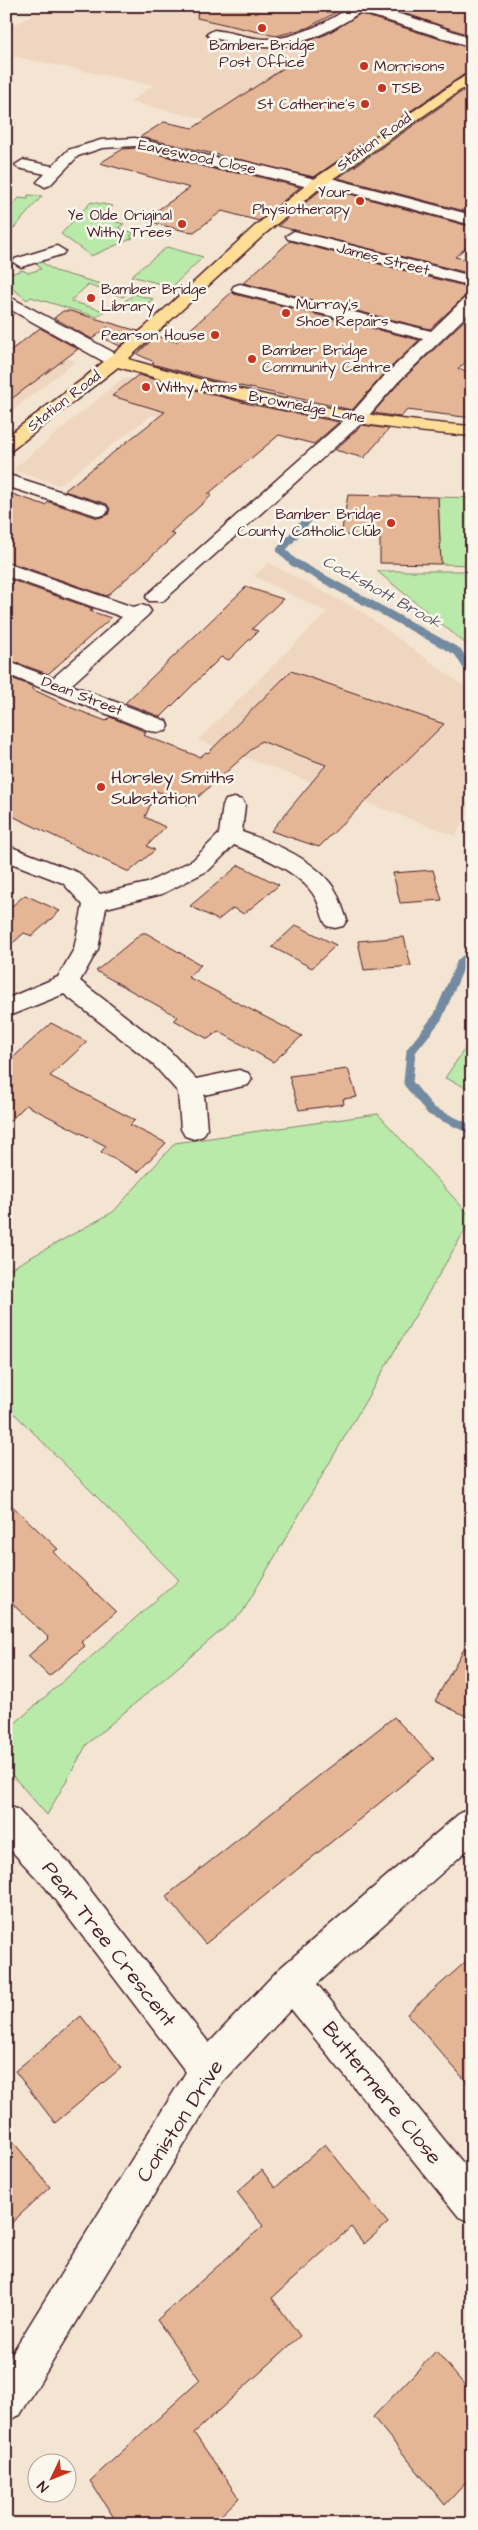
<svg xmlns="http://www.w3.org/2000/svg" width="478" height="2530" viewBox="0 0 478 2530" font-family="'Architects Daughter',sans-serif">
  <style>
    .built { fill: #efd6c0 }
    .green { fill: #b9eaa9; stroke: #82846a }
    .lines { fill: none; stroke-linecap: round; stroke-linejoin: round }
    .stream-far1 { stroke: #738aa1; stroke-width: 8 }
    .stream { stroke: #738aa1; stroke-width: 9 }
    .building { fill: #e4b695; stroke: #4a1f2b }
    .minor-casing { stroke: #4a1f2b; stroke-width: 3 }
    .major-casing { stroke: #4a1f2b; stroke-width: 3 }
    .minor { fill: #fbf7ec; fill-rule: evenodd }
    .major { fill: #fedd96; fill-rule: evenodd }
    .poi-dot { fill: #c8321e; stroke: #fbf7ec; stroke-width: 2 }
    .labels { text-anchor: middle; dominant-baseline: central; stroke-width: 5; stroke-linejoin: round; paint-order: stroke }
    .far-poi-label { font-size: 15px; fill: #4a1f2b; stroke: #fbf7ec; text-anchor: start }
    .far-street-label { font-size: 15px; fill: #4a1f2b; stroke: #fbf7ec }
    .far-water-label { font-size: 16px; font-style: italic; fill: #5e5466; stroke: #fbf7ec }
    .poi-label { font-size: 18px; fill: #4a1f2b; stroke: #fbf7ec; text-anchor: start }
    .near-street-label { font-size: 21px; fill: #4a1f2b; stroke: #fbf7ec }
  </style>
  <rect width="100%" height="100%" fill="#f4e4d2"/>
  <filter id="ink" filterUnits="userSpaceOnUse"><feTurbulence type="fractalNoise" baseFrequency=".02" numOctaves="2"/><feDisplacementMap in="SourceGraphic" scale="10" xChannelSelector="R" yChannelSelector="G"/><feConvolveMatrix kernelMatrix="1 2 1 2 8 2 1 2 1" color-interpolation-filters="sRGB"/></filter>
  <g filter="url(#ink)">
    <!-- built -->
    <path class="built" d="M51 6H472V67L305 187 197 159 239 127 130 102 153 85 6 55V29Z
      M6 343 76 361 6 415Z
      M123 378 133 379 209 431 152 415 59 485 12 470Z
      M269 563 362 612 472 692V799L456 836 198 740 327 612 254 576Z"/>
    <!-- green -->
    <path class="green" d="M28 195 42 196 14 228 6 231V213L19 198 28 199Z
      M91 202 113 206 101 218 124 224 118 228 135 233 130 236 133 238 91 256 61 234Z
      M167 247 203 257 172 287 131 276Z
      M40 261 55 271 129 292 123 297 88 285 70 301 104 311 97 317 31 297 27 300 6 283V275L23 270 28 273 41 269 35 262Z
      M134 294 153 299 140 309 128 306 125 301Z
      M438 497 472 498V565L441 564Z
      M377 571H472V649Z
      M472 1038V1090L445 1078Z
      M378 1114 472 1218 242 1613 87 1744 47 1815 6 1768V1731L179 1580 6 1405V1271L113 1212 175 1143Z"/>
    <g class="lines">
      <!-- stream-far1 -->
      <path class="stream-far1" d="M308 519 281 550 293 562 458 652 472 675"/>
      <!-- stream -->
      <path class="stream" d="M472 953 461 963 438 1017 411 1051 408 1083 431 1111 472 1130"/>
    </g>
    <!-- building -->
    <path class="building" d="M198 6H343L344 8 307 28 276 36 197 18Z
      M371 6H472V36L410 15Z
      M360 14 472 49V69L314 177 140 137 164 122 193 128 317 46 303 43 327 34Z
      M463 91 472 93V213L338 178Z
      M135 148 221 171 243 173 300 187 259 221 222 211 194 232 185 231 143 220 190 188 100 163 123 149Z
      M324 187 472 227V242L455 257 472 261V274L278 226Z
      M290 241 472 288V294L465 296 430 329 243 283Z
      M232 292 234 294 419 340 385 373 352 410 213 380 152 364 154 362 137 354 156 336 176 342Z
      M63 311H70L138 331 120 346 103 338 108 327 92 339 54 318Z
      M472 313V356L458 369 472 372V418L407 410 401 417 373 413 399 383Z
      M40 328 78 349 6 403V354Z
      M138 375 249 404 339 422 314 444 279 435 208 494 212 495 170 533 175 535 107 596 6 561V492L45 505 49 502 98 518 108 515 110 509 107 504 64 491 165 412 112 396Z
      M362 425 389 429 364 458 335 450Z
      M348 495 438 497 441 564 380 563V536L341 535Z
      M6 578 93 609 90 611 111 618 48 674 6 659Z
      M246 587 283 599 252 629 258 631 229 660 221 657 161 717 125 703Z
      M291 671 444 724 319 847 271 831 326 765 261 741 188 806 182 800 156 791 145 817 165 827 147 846 155 850 129 872 6 813V676L34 687 32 689 72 708 106 721 110 717 146 732 143 735 200 757 206 752 208 753Z
      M239 865 279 885 244 914 233 908 218 920 190 906Z
      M433 870 442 900 400 903 393 873Z
      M25 895 60 911 32 936 24 933 6 949V911Z
      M296 925 336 945 312 968 272 947Z
      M142 933H146L201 965 188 977 302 1036 273 1062 218 1031 208 1039 174 1020 178 1017 96 971Z
      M404 937 411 966 364 970 358 941Z
      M51 1023 87 1042 50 1076 135 1120 130 1125 166 1143 138 1172 101 1152 106 1146 26 1105 6 1125V1064Z
      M348 1069 357 1097 343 1099 344 1104 299 1110 289 1076Z
      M6 1500 58 1549 53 1552 116 1612 81 1642 85 1646 49 1676 28 1656 49 1638 6 1598Z
      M472 1634V1719L435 1701Z
      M394 1717 434 1759 205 1944 166 1896Z
      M472 1956V2088L407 2014Z
      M81 2016 121 2068 55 2123 15 2071Z
      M6 2133 50 2187 6 2228Z
      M325 2144 388 2223 364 2244 351 2227 272 2298 300 2336 194 2433 239 2498 212 2524H118L90 2481 200 2380 157 2320 263 2226 237 2192 262 2170 275 2188Z
      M436 2351 472 2394V2476L445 2505 373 2417Z"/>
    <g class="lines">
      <defs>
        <path id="minor" d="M345 6C389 6 430 24 472 38V47L360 12C334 31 295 49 262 47 245 46 226 41 209 37L207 34 214 30C231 32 247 38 264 39 291 40 325 24 347 9Z
          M459 80 472 83V91L454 87 452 84Z
          M135 138 221 159 243 161 315 179 322 175 327 177 472 215V225L323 185 316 189 243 171 221 169 135 146 102 148 78 156 50 185 45 187 37 182 45 174 18 168 15 165 23 160 52 166 68 150 101 140Z
          M294 231 472 276V286L288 239 286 236Z
          M57 246 65 251 63 254 21 267 13 262 15 259Z
          M240 284 431 331 466 297 472 296V310L398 382 364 421 163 601H149L146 597 149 593 352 413 386 374 423 339 234 292 232 289 234 286Z
          M6 295 122 357 125 361 122 365H110L6 307Z
          M6 474 106 506 108 510 106 514 99 516 6 486Z
          M6 563 133 607 141 605 148 607 151 611 148 615 71 685 166 721 169 726 166 731 158 732 150 731 6 674V661L53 678 122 617 6 576Z
          M234 798 242 800 245 805 242 832C274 843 314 859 334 888 340 898 343 909 347 920L343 926 335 928 327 926C321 917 321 906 315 897 302 873 259 855 234 845L209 870 162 894 106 908 98 949 80 981 169 1050 196 1079 239 1070 248 1073 252 1079 248 1085 204 1095 207 1129 203 1136 194 1139 185 1136 181 1129 178 1092 151 1062 64 994 6 1017V999L58 977 74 949 83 905 63 883 6 861V845L79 873 100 894 147 883 193 860 219 834 223 805 226 800Z
          M6 1805 18 1810 70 1864 209 2043 279 1969 460 1813 472 1808V1846L317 1984 472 2174V2223L459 2217 291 2009 221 2084 20 2415 6 2421V2363L186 2072 46 1888 6 1845Z"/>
        <path id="major" d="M472 71V82L321 187 267 232 128 359C239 392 356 418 472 426V436C353 428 233 401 118 367L12 450 6 451V437L83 379 144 328 255 226 311 181Z"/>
      </defs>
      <!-- minor casing -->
      <use href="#minor" class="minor-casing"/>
      <!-- major casing -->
      <use href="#major" class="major-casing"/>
      <!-- minor -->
      <use href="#minor" class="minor"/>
      <!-- major -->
      <use href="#major" class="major"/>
    </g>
  </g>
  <!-- markers -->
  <g class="poi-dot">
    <circle cx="262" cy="28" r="5"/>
    <circle cx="364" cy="66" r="5"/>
    <circle cx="382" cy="88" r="5"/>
    <circle cx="365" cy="104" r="5"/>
    <circle cx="360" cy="201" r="5"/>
    <circle cx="182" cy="224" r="5"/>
    <circle cx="91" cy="298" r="5"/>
    <circle cx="286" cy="313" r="5"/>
    <circle cx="215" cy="335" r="5"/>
    <circle cx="252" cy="359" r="5"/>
    <circle cx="146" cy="387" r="5"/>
    <circle cx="391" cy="523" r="5"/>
    <circle cx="101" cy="787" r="5"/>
  </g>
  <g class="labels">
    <!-- far-poi labels -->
    <g class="far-poi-label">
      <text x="262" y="45" text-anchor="middle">Bamber Bridge<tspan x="262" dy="17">Post Office</tspan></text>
      <text x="374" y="66">Morrisons</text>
      <text x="392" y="88">TSB</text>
      <text x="355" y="104" text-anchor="end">St Catherine's</text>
      <text x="350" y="192" text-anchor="end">Your<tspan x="350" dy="17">Physiotherapy</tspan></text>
      <text x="172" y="215" text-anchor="end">Ye Olde Original<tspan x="172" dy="17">Withy Trees</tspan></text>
      <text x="101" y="289">Bamber Bridge<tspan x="101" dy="17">Library</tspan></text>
      <text x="296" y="304">Murray's<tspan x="296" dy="17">Shoe Repairs</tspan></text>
      <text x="205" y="335" text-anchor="end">Pearson House</text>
      <text x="262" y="350">Bamber Bridge<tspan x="262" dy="17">Community Centre</tspan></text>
      <text x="156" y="387">Withy Arms</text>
      <text x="381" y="514" text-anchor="end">Bamber Bridge<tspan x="381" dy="17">County Catholic Club</tspan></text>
    </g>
    <!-- far-street labels -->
    <g class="far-street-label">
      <text transform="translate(374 142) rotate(-36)">Station Road</text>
      <text transform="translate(197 157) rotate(12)">Eaveswood Close</text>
      <text transform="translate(383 259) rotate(14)">James Street</text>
      <text transform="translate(64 401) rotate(-38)">Station Road</text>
      <text transform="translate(307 407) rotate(11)">Brownedge Lane</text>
      <text transform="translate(82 696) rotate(21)">Dean Street</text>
    </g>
    <!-- far-water labels -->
    <g class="far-water-label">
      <text transform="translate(382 592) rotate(29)">Cockshott Brook</text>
    </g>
    <!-- poi labels -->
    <g class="poi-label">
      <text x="111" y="777">Horsley Smiths<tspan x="111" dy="21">Substation</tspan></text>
    </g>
    <!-- near-street labels -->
    <g class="near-street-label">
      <text transform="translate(109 1944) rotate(52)">Pear Tree Crescent</text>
      <text transform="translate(382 2093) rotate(51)">Buttermere Close</text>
      <text transform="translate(180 2121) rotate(-57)">Coniston Drive</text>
    </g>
  </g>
  <!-- margin -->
  <rect width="478" height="2530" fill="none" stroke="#fbf7ec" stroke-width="25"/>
  <rect x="12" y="12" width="453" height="2505" fill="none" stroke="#4a1f2b" stroke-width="2" filter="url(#ink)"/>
  <!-- north arrow -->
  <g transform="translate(52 2478) rotate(227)"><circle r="24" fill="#fbf7ec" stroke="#b4a19f"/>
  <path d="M0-4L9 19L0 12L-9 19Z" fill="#c8321e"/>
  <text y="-8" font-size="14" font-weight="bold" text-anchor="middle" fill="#4a1f2b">N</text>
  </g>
</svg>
